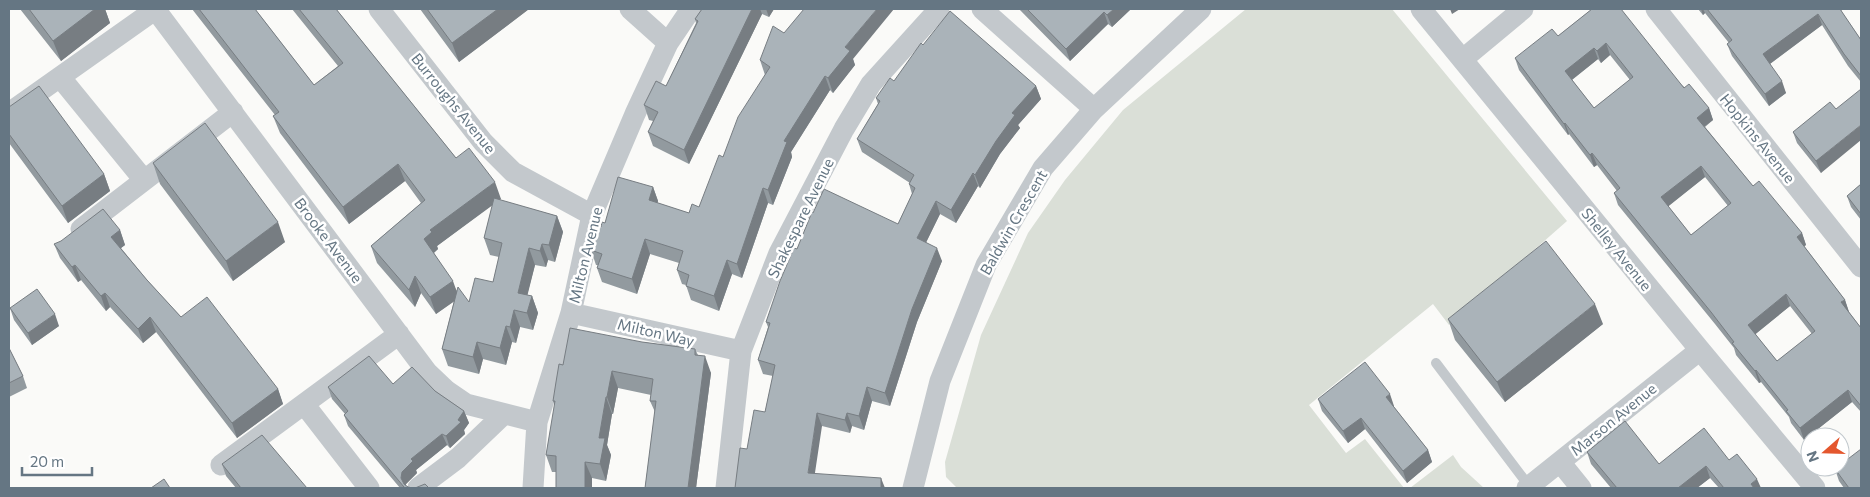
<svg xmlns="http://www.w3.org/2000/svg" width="1870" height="497" viewBox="0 0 1870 497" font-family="Commissioner,sans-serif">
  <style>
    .green { fill: #dadfd7 }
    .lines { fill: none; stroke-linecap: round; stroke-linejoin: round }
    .lane { stroke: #c3c8cc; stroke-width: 10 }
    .street { stroke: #c3c8cc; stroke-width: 21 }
    .wall { fill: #929a9f; fill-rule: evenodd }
    .shaded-wall { fill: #777d82 }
    .building { fill: #aab3b9; stroke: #777d82; fill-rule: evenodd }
    .labels { text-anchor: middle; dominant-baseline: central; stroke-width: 5; stroke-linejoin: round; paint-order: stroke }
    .street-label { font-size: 15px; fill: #657683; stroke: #fff }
  </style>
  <rect width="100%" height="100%" fill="#fafaf8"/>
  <!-- green -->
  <path class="green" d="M1246 9H1392L1567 221 1449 325 1433 304 1309 405 1346 453 1365 439 1404 488H957L946 477 945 462 981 335 1028 233 1065 180 1123 110Z
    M1453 455 1461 467 1484 488H1410Z"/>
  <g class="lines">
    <!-- lane -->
    <path class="lane" d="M1436 363 1529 486"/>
    <!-- street -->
    <path class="street" d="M155 9 427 372 447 391 466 404 537 422
      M379 9 483 142 513 172 592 215
      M630 9 668 43
      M982 9 1094 109
      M1421 9 1700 350 1815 488
      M1656 9 1861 267
      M1463 59 1523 9
      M60 77 144 180
      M9 113 156 9
      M81 229 233 112
      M571 313 741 351
      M304 404 369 488
      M1560 462 1581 488
      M221 465 399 334
      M418 488 458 458 504 414
      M533 488 537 422 571 313 592 215 635 114 668 43 691 9
      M726 488 741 351 779 253 844 129 871 84 939 9
      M913 488 940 381 986 265 1043 168 1094 109 1201 9
      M1527 488 1700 350"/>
  </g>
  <!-- wall -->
  <path class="wall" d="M20 9H105L110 23 61 61Z
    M192 9H255L314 85 338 66 292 9H336L456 158 501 199 499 200 557 216 563 232 555 262 548 260 546 267 535 265 527 295 532 296 538 313 533 330 520 327 516 343 512 342 506 365 483 359 479 374 448 366 442 349 454 301 436 314 421 293 415 307 377 263 371 246 421 203 405 181 349 224 280 133 273 116 275 115ZM493 204 484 238 490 255 499 257 493 282 469 302 457 291 434 253 438 249 437 246Z
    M420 9H529L459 62Z
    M702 9H774L769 17 762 14 689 164 653 146 648 132 653 121 649 120 644 105 666 86 696 23 695 19Z
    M1019 9H1131L1112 27 1108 24 1070 61Z
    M1592 9 1709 108 1713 120 1705 127 1753 186 1802 233 1806 245 1804 246 1845 300 1849 312 1861 328V412L1852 402 1804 440 1791 423 1789 417 1761 382 1759 383 1736 355 1734 348 1715 324 1618 205 1614 193 1617 191 1597 165 1594 167 1569 134 1568 135 1519 70 1515 58 1558 36ZM1610 55 1630 80 1594 108 1572 80 1598 59 1601 63ZM1705 177 1728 206 1691 235 1668 206ZM1790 306 1812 334 1777 361 1755 334Z
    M1698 9H1843L1841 11 1861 40V82L1848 66 1822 25 1770 64 1786 93 1769 106 1732 56 1727 44 1729 43 1705 13 1703 15Z
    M784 33 853 59 855 65 833 93 830 90 791 152 792 157 773 205 768 203 742 278 732 274 719 311 691 300 686 285 682 284 677 270 679 263 650 254 637 294 602 282 597 268 598 265H596L591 250 601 227 605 223 653 187 658 201 657 203 689 213 699 207 723 157 765 75 760 60Z
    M923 45 1036 86 1041 99 1018 125 1020 128 1000 154 980 188 978 186 956 223 940 214 926 242 942 261 917 322 890 406 872 401 864 430 852 426 850 433 822 426 735 488 747 449 765 412 773 376 763 374 758 360 768 327 766 322 797 249 898 224 912 194 909 184 910 183 862 152 857 139 878 104 876 98 894 81Z
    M9 107 104 174 110 191 68 223 9 143Z
    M1836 109 1821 173 1797 143 1793 132Z
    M153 163 285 242 233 281 160 184Z
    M1861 184V220L1851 207 1847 196Z
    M120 230 125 245 121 248 147 280 181 317 278 389 283 404 237 438 156 332 143 343 110 307 106 311 81 280 78 282 60 258 54 244Z
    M10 308 59 326 32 345 14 320Z
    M1448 319 1603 324 1505 402 1455 340Z
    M642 342 695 349 698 355 711 373 696 488H645L655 412 650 401 651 395 618 388 613 414H612L607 445 611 455 606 481 592 478V488L556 472H552L546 455 555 406 553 401Z
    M9 348 23 376 27 388 9 397Z
    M393 384 435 391 464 411 469 423 464 430 465 434 450 448 447 445 416 470 417 473 406 484V486L408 487 413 488H400L348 426 344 415 345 414 332 399 328 387Z
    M1318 399 1394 406V407L1428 450 1432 462 1407 483 1365 429 1348 443 1322 411Z
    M1587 452 1659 464 1729 460 1761 488H1719L1710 478 1697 488H1611L1591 464Z
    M222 464 307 488H236L226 476Z
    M1835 469 1861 488H1844L1839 481Z"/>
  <!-- shaded-wall -->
  <path class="shaded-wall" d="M95 9H105L110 23 61 61 53 41Z
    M498 9H529L459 62 452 43Z
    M752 9H760L762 14 689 164 684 150Z
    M766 9H774L769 17Z
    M877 9H894L853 59 855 65 833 93 828 78 845 47Z
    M1114 9H1131L1112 27 1107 15Z
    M1450 9H1460L1452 14Z
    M1701 9H1703L1705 13 1703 15Z
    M1104 12 1108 24 1070 61 1066 49Z
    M1818 14 1822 25 1767 66 1763 54Z
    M1606 43 1610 55 1601 63 1597 51Z
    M1594 48 1598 59 1569 82 1565 71Z
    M825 76 830 90 791 152 792 157 773 205 768 190 784 141Z
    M1782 81 1786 93 1769 106 1765 94Z
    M1036 86 1041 99 1018 125 1020 128 1000 154 980 188 975 175 1012 113Z
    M1709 108 1713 120 1701 129 1697 118Z
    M1565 123 1569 134 1568 135 1564 124Z
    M1861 125V140L1821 173 1816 161Z
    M1592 153 1597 165 1594 167 1590 155Z
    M398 164 405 181 349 224 343 207Z
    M1701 166 1705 177 1665 209 1661 197Z
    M973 173 978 186 956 223 951 210Z
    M104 174 110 191 68 223 62 206Z
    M495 182 501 199 437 246 438 249 430 256 424 239 430 230Z
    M653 187 658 201 654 215 649 200Z
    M763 188 768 203 742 278 737 264Z
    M936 201 940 214 922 251 917 238Z
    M557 216 563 232 555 262 549 245Z
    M278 222 285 242 233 281 226 261Z
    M120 230 125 245 117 251 111 237Z
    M1802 233 1806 245 1801 249 1797 237Z
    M645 239 650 254 637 294 632 279Z
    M542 244 548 260 546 267 540 251Z
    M529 248 535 265 524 309 518 293Z
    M937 248 942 261 917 322 890 406 885 393 912 309Z
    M727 260 732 274 719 311 714 296Z
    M75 265 81 280 78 282 72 267Z
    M415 276 421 293 415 307 409 290Z
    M453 281 459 298 436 314 430 297Z
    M105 293 110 307 106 311 101 296Z
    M1786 294 1790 306 1752 337 1748 325Z
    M532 296 538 313 533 330 527 313Z
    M1845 300 1849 312 1846 314 1841 302Z
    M1595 304 1603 324 1505 402 1497 382Z
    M514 310 520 327 516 343 510 327Z
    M55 314 59 326 32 345 28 333Z
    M150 317 156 332 143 343 138 329Z
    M506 326 512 342 506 365 500 348Z
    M477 342 483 359 479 374 473 357Z
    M705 356 711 373 696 488H688Z
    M1756 370 1761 382 1759 383 1755 371Z
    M612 371 618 388 613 414 607 397Z
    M867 387 872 401 864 430 859 416Z
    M278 389 283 404 237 438 232 423Z
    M1848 390 1852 402 1804 440 1800 428Z
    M1390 394 1394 406 1390 409 1386 397Z
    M606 397 612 414 607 445 611 455 606 481 600 464 599 438Z
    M464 411 469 423 464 430 465 434 450 448 446 436Z
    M817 413 822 426 813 486 808 473Z
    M847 413 852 426 850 433 845 420Z
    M1361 418 1365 429 1348 443 1343 431Z
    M442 434 447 445 416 470 417 473 406 484V488L401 478 402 472 411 459Z
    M1428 450 1432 462 1407 483 1403 471Z
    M585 462 592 478V488H585Z
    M1706 466 1710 478 1697 488H1678Z
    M881 478 885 488H881Z
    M1757 479 1761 488H1752L1751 484Z"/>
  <!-- building -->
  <path class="building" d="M29 9H95L53 41Z
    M199 9H255L314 85 343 63 299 9H336L456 158 469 148 495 182 430 230 432 232 424 239 453 281 430 297 415 276 409 290 371 246 425 200 398 164 343 207 273 116 279 112Z
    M427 9H498L452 43Z
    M702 9H752L684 150 648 132 658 112 644 105 656 81 666 86 698 21 695 19Z
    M804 9H877L845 47 850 51 828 78 825 76 784 141 787 142 768 190 763 188 737 264 727 260 714 296 686 286 689 275 677 270 683 251 645 239 632 279 597 268 602 254 591 250 598 226 601 227 602 222 605 223 618 177 653 187 649 200 689 213 692 204 699 207 719 155 723 157 738 117 770 67 760 60 773 26 784 33Z
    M1027 9H1114L1107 15 1104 12 1066 49Z
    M1592 9H1621L1684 88 1689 84 1709 108 1697 118 1753 186 1759 181 1802 233 1797 237 1845 300 1841 302 1861 328V406L1848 390 1800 428 1786 411 1788 410 1756 370 1755 371 1732 343 1734 342 1711 312 1614 193 1620 188 1592 153 1590 155 1565 123 1564 124 1515 58 1552 29 1558 36ZM1606 43 1633 77 1594 108 1565 71 1594 48 1597 51ZM1701 166 1731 203 1691 235 1661 197ZM1786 294 1815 331 1777 361 1748 325Z
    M1707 9H1840L1861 40V76L1844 54 1818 14 1763 54 1782 81 1765 94 1727 44 1732 40Z
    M950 11 1036 86 1012 113 1015 115 996 141 975 175 973 173 951 210 936 201 917 238 937 248 912 309 885 393 867 387 859 416 847 413 845 420 817 413 808 473 881 478V488H735L740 448 747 449 754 410 765 412 775 365 758 360 770 323 766 322 780 281 794 248 797 249 812 212 813 213 824 189 898 224 915 188 909 184 914 175 857 139 880 101 876 98 890 78 894 81 921 43 923 45Z
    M39 86 104 174 62 206 9 134V107Z
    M1861 89V125L1816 161 1793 132 1830 102 1836 109Z
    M205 123 278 222 226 261 153 163Z
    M1861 184V214L1847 196Z
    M494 198 557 216 549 245 542 244 540 251 529 248 518 293 532 296 527 313 514 310 510 327 506 326 500 348 477 342 473 357 442 349 458 287 469 302 475 278 493 282 502 243 484 238Z
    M103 209 120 230 111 237 147 280 181 317 207 297 278 389 232 423 150 317 138 329 105 293 101 296 75 265 72 267 54 244 61 241Z
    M1546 241 1595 304 1497 382 1448 319Z
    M37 289 55 314 28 333 10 308Z
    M570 328 642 342 695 349V355L705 356 688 488H645L656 401H650L653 379 612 371 607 397H606L599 438H605L600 464 585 462V488H556V456L546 455 555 401H553L556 382 559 364 563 365Z
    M9 348 23 376 9 383Z
    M369 356 393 384 412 367 435 391 464 411 458 420 461 422 446 436 442 434 411 459 413 461 402 472 401 478 404 484 408 487 413 488H402L404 487 344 415 348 411 328 387Z
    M1365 362 1390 394 1386 397 1428 450 1403 471 1361 418 1343 431 1318 399Z
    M1625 421 1659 464 1704 428 1729 460 1737 454 1757 479 1751 484 1754 488H1724L1706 466 1678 488H1617L1587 452Z
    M262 435 307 488H241L222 464Z
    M1861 449V488H1849L1835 469 1838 467H1840V465Z
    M164 479 170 488H151Z
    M425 484 429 488H415Z"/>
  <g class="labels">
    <!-- street labels -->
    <g class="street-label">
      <text transform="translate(454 103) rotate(51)">Burroughs Avenue</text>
      <text transform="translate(1758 138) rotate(51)">Hopkins Avenue</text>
      <text transform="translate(800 218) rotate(-64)">Shakespare Avenue</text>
      <text transform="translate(1013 222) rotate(-60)">Baldwin Crescent</text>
      <text transform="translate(329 240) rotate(53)">Brooke Avenue</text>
      <text transform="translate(1617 249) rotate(51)">Shelley Avenue</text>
      <text transform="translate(585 255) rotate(-76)">Milton Avenue</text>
      <text transform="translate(656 332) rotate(13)">Milton Way</text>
      <text transform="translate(1613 419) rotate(-39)">Marson Avenue</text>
    </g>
  </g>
  <!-- border -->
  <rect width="1870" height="497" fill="none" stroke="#657683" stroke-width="20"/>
  <!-- north arrow -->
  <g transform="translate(1825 452) rotate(250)"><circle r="24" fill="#ffffff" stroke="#c1c8cd"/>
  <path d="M0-4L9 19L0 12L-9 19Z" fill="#e4572e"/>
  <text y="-8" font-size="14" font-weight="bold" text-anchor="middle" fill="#657683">N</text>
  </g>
  <!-- scale -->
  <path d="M22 467v8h70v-8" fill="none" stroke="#657683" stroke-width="2.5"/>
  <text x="30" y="467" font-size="15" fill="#657683" stroke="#ffffff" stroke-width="4" paint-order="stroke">20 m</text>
</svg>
